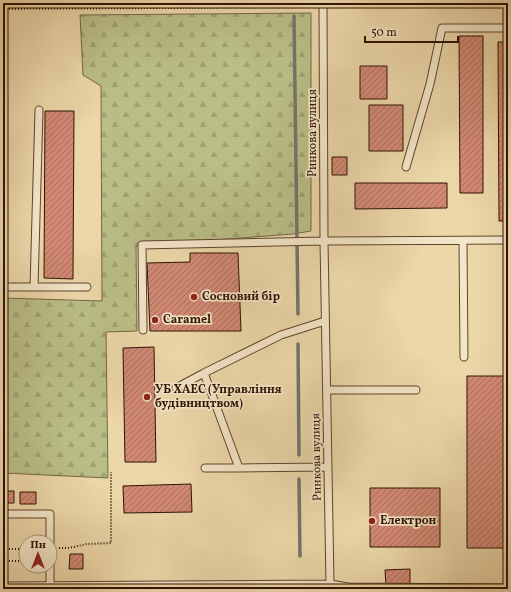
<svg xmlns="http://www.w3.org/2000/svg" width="511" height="592" viewBox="0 0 511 592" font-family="Vollkorn,serif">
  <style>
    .forest { fill: url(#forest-firs); stroke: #746844 }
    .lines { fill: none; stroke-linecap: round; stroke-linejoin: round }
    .stream { stroke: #71756c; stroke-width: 3.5 }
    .building { fill: url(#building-hatch); stroke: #2e1202 }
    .lane-casing { stroke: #5e432c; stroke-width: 9 }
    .path { stroke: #2e1202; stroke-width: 2; stroke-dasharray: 1 2; stroke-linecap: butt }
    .lane { stroke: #f3e5c7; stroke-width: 7 }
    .poi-dot { fill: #8f2418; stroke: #f3e5c7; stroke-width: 1.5 }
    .labels { text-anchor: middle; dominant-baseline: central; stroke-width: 3.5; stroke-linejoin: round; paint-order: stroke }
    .street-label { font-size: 12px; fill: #2e1202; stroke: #f3e5c7 }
    .poi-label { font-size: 12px; font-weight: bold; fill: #2e1202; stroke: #f3e5c7; text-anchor: start }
  </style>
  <defs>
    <pattern id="forest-firs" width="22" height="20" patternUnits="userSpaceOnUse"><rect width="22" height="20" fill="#babe86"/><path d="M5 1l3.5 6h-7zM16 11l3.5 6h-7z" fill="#a0a272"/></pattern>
    <pattern id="building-hatch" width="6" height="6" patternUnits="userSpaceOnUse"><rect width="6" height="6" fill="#d28974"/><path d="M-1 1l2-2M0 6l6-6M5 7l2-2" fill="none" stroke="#ab6f5d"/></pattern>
  </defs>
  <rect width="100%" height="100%" fill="#ecd7a9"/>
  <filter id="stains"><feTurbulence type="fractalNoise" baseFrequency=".005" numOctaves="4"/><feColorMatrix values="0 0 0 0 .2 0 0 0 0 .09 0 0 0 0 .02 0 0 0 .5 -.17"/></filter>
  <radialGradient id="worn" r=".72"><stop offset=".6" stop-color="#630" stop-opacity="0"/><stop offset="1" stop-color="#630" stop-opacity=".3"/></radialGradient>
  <!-- forest -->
  <path class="forest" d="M311 13V231L293 234 136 246 137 331 106 332 108 478 3 473V298L102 301 101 86 83 75 80 15Z"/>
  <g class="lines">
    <!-- stream -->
    <path class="stream" d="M294 16 298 314
      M298 344 299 455
      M299 479 300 556"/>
  </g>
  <!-- building -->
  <path class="building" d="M459 36H483V193H460Z
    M498 42H508V221H499Z
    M360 66H387V99H360Z
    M369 105H403V151H369Z
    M45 111H74L73 279 44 278Z
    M332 157H347V175H332Z
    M355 183H447V208L355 209Z
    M190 253H238L241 331H150L147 263 190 262Z
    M154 347 156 462H125L123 348Z
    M467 376H508V548H467Z
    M191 484 192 512 124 513 123 486Z
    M370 488H440V547H370Z
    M3 491H14V503H3Z
    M20 492H36V504H20Z
    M70 554H83V569H69Z
    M410 569V584L386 585 385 570Z"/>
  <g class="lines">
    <defs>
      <path id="lane" d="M406 167 430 84 442 28H508
        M463 241 464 357
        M3 287H87
        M34 287 39 110
        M325 321 281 335 204 373 239 468 328 467
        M143 330 142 245 324 241 508 240
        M176 388 204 373
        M327 390H416
        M205 468H239
        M3 514H50V586
        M330 584 348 587 508 588
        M3 586 330 584 324 241 323 3"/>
    </defs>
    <!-- lane casing -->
    <use href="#lane" class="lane-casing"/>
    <!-- path -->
    <path class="path" d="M331 7 508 4
      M3 9 315 7
      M59 548H69L87 544 111 543V472
      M3 549H26
      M3 561H26"/>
    <!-- lane -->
    <use href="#lane" class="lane"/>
  </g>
  <!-- markers -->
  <g class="poi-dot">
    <circle cx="194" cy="297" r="4"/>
    <circle cx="155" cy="320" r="4"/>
    <circle cx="147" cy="397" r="4"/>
    <circle cx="372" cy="521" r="4"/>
  </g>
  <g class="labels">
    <!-- street labels -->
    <g class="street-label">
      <text transform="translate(313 133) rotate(-90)">Ринкова вулиця</text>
      <text transform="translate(317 457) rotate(-91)">Ринкова вулиця</text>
    </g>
    <!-- poi labels -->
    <g class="poi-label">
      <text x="202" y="297">Сосновий бір</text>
      <text x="163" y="320">Caramel</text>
      <text x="155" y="390">УБ ХАЕС (Управління<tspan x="155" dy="14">будівництвом)</tspan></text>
      <text x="380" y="521">Електрон</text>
    </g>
  </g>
  <!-- margin -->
  <rect width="511" height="592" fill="none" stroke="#ecd7a9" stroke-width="16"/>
  <rect x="4" y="4" width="503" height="584" fill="none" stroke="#2e1202" stroke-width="2"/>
  <rect x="8" y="8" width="495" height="576" fill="none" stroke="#2e1202"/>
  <!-- north arrow -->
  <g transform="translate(38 554)"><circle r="19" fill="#f3e5c7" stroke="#a49178"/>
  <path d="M0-3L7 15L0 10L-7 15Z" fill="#8f2418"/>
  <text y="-6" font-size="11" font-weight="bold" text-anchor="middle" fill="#2e1202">Пн</text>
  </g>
  <!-- scale -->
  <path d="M365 36v6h93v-6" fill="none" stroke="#2e1202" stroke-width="2"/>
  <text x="371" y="36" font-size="12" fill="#2e1202" stroke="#f3e5c7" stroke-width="3" paint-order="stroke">50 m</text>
  <rect width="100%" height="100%" filter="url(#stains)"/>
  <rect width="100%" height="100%" fill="url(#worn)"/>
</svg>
